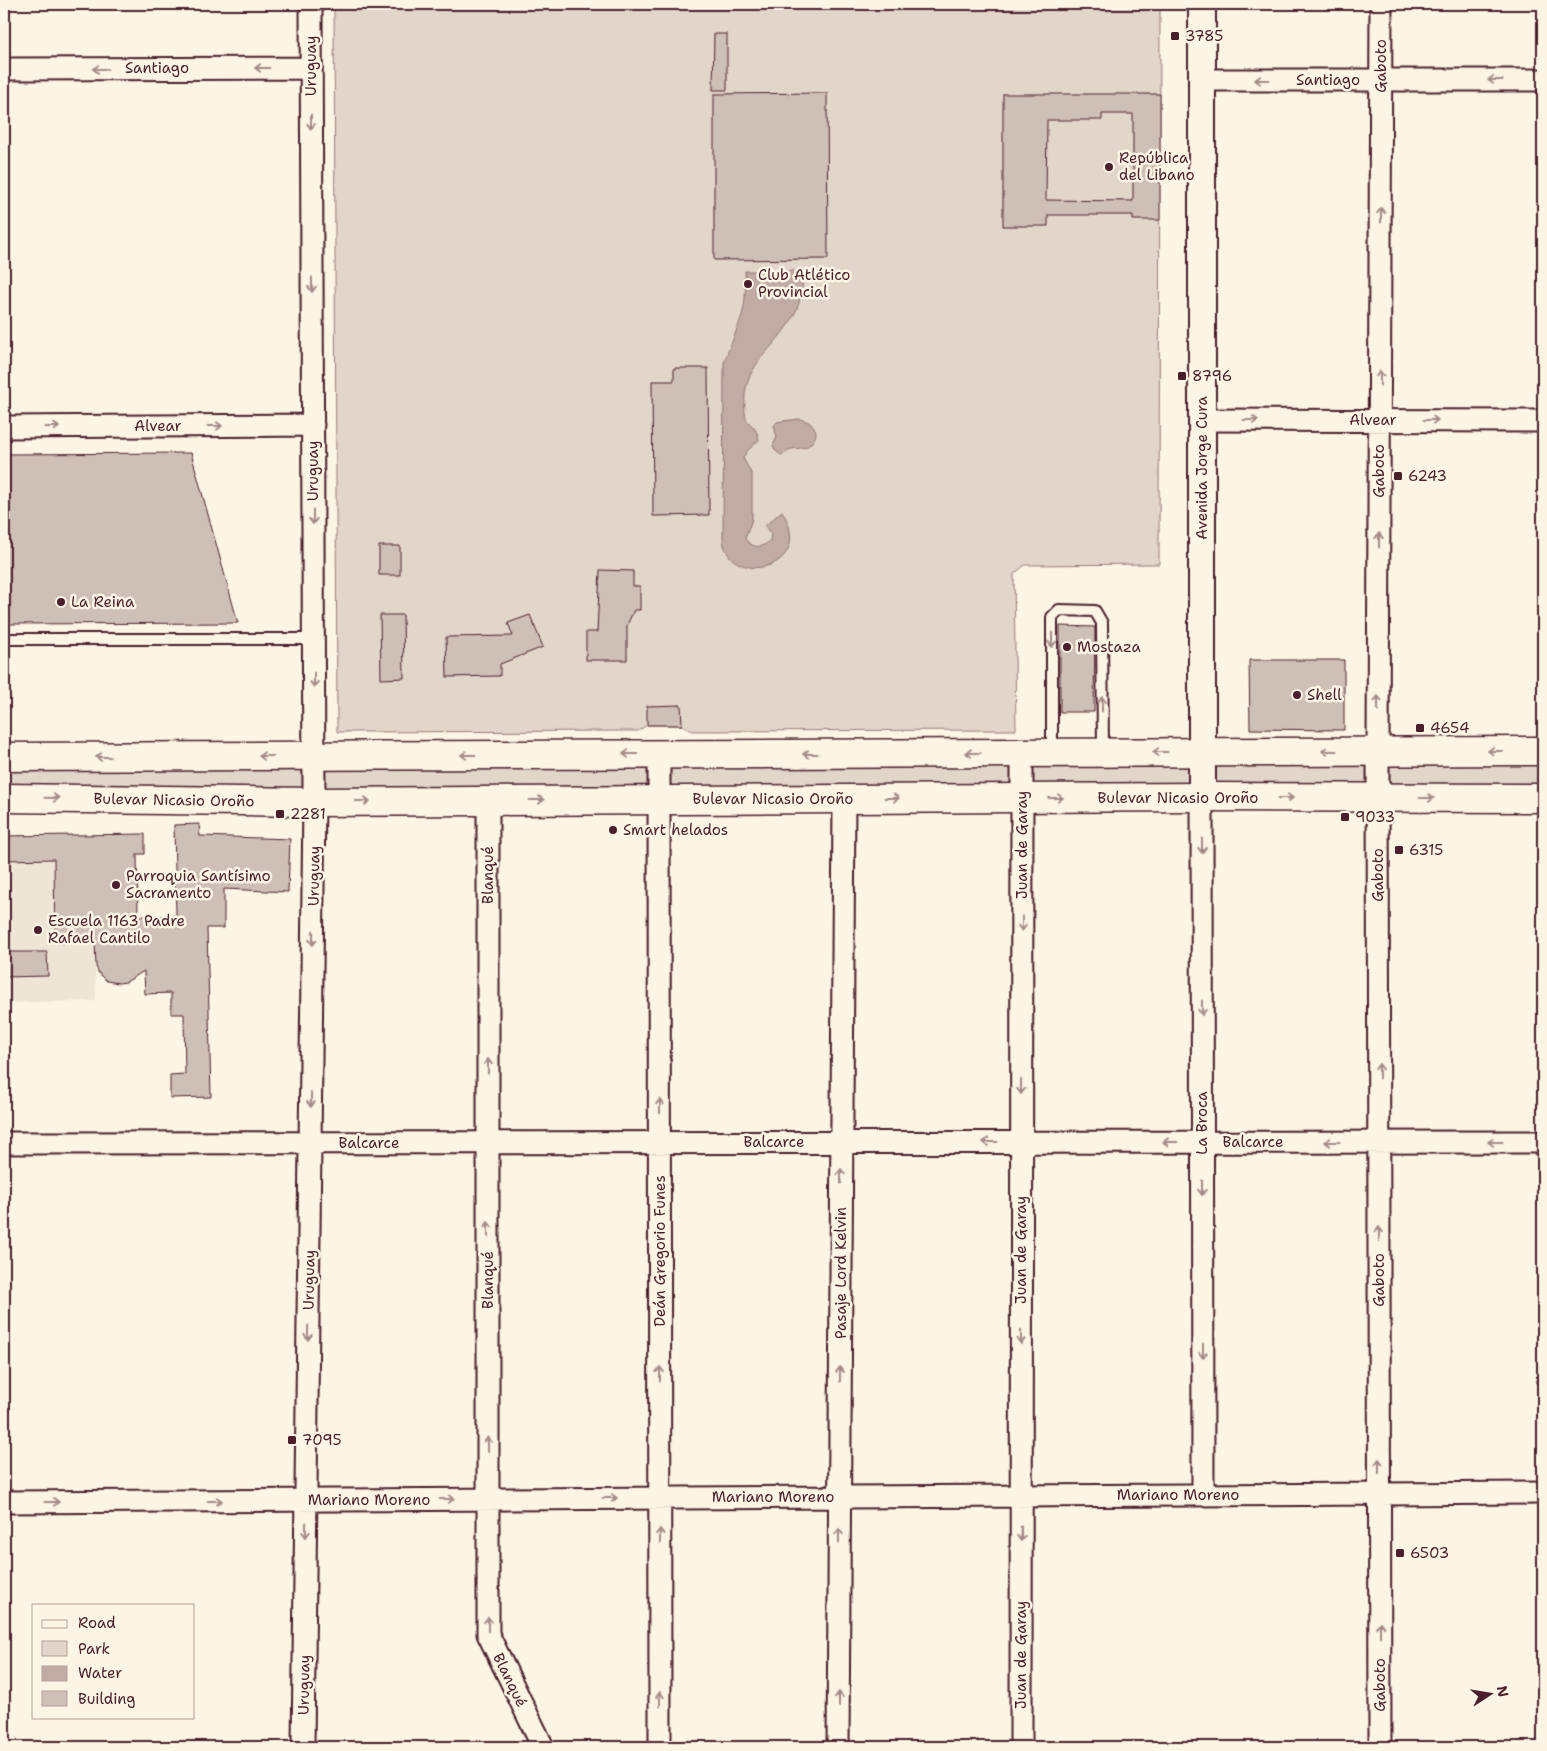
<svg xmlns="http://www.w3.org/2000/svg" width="1547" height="1751" viewBox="0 0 1547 1751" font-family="'Shantell Sans',sans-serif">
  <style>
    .built { fill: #eee5d7 }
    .green { fill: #e2d5ca; stroke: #967a7a }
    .water { fill: #c0aca5; stroke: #917474 }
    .building { fill: #cfc0b7; stroke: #4a1f2b; fill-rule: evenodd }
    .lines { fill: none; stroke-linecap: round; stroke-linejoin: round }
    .service-casing { stroke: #4a1f2b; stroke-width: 14 }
    .minor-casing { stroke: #4a1f2b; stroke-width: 25 }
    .tertiary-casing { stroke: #4a1f2b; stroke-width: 30 }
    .primary-casing { stroke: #4a1f2b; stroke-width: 31 }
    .service { stroke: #fcf5e5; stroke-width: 10 }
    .minor { stroke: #fcf5e5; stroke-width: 21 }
    .tertiary { stroke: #fcf5e5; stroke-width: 26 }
    .primary { stroke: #fcf5e5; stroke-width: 28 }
    .oneway { stroke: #a38a88 }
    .poi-dot { fill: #4a1f2b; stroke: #fcf5e5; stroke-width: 2 }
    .labels { text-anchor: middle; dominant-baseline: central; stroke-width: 5; stroke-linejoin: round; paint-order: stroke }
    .poi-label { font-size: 15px; fill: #4a1f2b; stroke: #fcf5e5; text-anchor: start }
    .street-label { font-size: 15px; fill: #4a1f2b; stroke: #fcf5e5 }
  </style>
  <rect width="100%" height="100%" fill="#fcf5e5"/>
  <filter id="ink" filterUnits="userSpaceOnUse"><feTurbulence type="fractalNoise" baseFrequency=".02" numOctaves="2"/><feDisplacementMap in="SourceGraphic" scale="10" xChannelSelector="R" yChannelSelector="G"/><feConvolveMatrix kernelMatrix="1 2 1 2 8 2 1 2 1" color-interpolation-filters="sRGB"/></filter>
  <g filter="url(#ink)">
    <!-- built -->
    <path class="built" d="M85 835 87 918 72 942H95L96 1001 4 1003V836Z"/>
    <!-- green -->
    <path class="green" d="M334 4H1160L1159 564 1025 565 1014 574 1016 730 692 731 682 725H647L638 731 337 732Z
      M1543 751V798H4V757Z"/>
    <!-- water -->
    <path class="water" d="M745 271H803C803 294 799 311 785 329 769 352 749 364 745 394 745 400 744 412 746 418 749 426 757 426 759 440L747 451 743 458 752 475V519L745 539C753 548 760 549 770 541L771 535 765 526 782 511C819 572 724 588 723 537L724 363C730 344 740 326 744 307 746 296 745 283 745 271Z
      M798 419C811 420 823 431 811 443 806 449 798 448 792 449 786 450 787 454 781 455L776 451 773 446 777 437 774 426 777 422Z"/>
    <!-- building -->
    <path class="building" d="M714 34H727V90H713Z
      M827 93 828 259 714 260V94Z
      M1003 94H1160V220H1133V215H1048V226H1003ZM1102 114H1133V201L1046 200 1047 120H1102Z
      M674 368H708L709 515 653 516 652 381H674Z
      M191 453 238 623 4 624V454Z
      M379 546H400V575H379Z
      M600 570 633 571V586H640V610H634L627 625V660H586V632H597Z
      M380 615H403L404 678 381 679Z
      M530 615 543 647 500 664V676L447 677 446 637 513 636 508 623Z
      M1060 626 1095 627 1094 712H1060Z
      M1249 660H1344V730L1250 729Z
      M681 705 682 725H647V706Z
      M199 824 200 836 290 839 288 892 224 889V928H207L211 1097 170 1098V1075L185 1074 184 1014H171V993L145 994 144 971 126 982 119 983 107 981 102 977 98 972 96 966 95 942 55 943 54 859 4 860V836L145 834V854H137L138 916H176L174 825Z
      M4 952H47L48 976 4 977Z"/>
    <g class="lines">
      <defs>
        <path id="service" d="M4 639H314
          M1052 752V617L1059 610 1095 611 1102 623 1103 752"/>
        <path id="minor" d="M4 69 311 68
          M1202 80H1543
          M1202 420 1543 421
          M4 427 313 425
          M659 754 660 1747
          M1202 797 1203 1495
          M488 800V1634L543 1747
          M4 1143 1543 1142
          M4 1502 1543 1493
          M303 1747 314 802 311 4
          M838 1747 844 799
          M1021 1747 1022 753
          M1380 1747 1378 751 1381 4"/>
        <path id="tertiary" d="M1202 4V797"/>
        <path id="primary" d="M4 757 1543 751
          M4 798 314 802 1202 797 1543 798"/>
      </defs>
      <!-- service casing -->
      <use href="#service" class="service-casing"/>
      <!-- minor casing -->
      <use href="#minor" class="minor-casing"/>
      <!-- tertiary casing -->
      <use href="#tertiary" class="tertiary-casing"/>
      <!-- primary casing -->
      <use href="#primary" class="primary-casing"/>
      <!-- service -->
      <use href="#service" class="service"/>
      <!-- minor -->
      <use href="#minor" class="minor"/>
      <!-- tertiary -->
      <use href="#tertiary" class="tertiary"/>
      <!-- primary -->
      <use href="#primary" class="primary"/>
    </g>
    <!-- one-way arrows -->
    <defs><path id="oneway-shaft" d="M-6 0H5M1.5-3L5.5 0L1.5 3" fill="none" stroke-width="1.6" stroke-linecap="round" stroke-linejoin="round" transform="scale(1.25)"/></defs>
    <g class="oneway">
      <use href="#oneway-shaft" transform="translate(262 68) rotate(180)"/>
      <use href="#oneway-shaft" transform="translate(100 69) rotate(180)"/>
      <use href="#oneway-shaft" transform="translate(1262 80) rotate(180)"/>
      <use href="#oneway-shaft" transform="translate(1495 80) rotate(-180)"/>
      <use href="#oneway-shaft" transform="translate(311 122) rotate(90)"/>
      <use href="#oneway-shaft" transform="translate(1381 215) rotate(-90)"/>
      <use href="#oneway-shaft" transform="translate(312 285) rotate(90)"/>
      <use href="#oneway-shaft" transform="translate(1380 378) rotate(-90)"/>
      <use href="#oneway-shaft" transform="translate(1251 420)"/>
      <use href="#oneway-shaft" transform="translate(1431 420)"/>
      <use href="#oneway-shaft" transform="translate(215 426)"/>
      <use href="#oneway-shaft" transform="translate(52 427)"/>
      <use href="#oneway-shaft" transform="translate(313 517) rotate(90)"/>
      <use href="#oneway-shaft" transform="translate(1379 540) rotate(-90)"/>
      <use href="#oneway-shaft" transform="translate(1052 640) rotate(90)"/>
      <use href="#oneway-shaft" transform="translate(314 680) rotate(90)"/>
      <use href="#oneway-shaft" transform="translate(1378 703) rotate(-90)"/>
      <use href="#oneway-shaft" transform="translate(1102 704) rotate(-90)"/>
      <use href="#oneway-shaft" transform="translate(1329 751) rotate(180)"/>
      <use href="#oneway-shaft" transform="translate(1495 751) rotate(180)"/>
      <use href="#oneway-shaft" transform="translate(1160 752) rotate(180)"/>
      <use href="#oneway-shaft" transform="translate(973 753) rotate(180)"/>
      <use href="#oneway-shaft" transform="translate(630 754) rotate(180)"/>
      <use href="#oneway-shaft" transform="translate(810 754) rotate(180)"/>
      <use href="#oneway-shaft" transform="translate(468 755) rotate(180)"/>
      <use href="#oneway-shaft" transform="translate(266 756) rotate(180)"/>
      <use href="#oneway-shaft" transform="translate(103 757) rotate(180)"/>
      <use href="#oneway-shaft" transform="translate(52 798) rotate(1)"/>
      <use href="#oneway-shaft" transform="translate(892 798)"/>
      <use href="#oneway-shaft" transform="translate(1056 798)"/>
      <use href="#oneway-shaft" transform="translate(1286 798)"/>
      <use href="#oneway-shaft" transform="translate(1427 798)"/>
      <use href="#oneway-shaft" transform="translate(537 800)"/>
      <use href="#oneway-shaft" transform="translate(363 801)"/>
      <use href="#oneway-shaft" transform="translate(1202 846) rotate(90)"/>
      <use href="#oneway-shaft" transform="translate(1022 924) rotate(90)"/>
      <use href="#oneway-shaft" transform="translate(313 938) rotate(91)"/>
      <use href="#oneway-shaft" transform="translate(1202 1008) rotate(90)"/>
      <use href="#oneway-shaft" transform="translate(488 1066) rotate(-90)"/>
      <use href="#oneway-shaft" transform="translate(1379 1071) rotate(-90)"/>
      <use href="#oneway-shaft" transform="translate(1021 1087) rotate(90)"/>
      <use href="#oneway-shaft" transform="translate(311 1100) rotate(91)"/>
      <use href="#oneway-shaft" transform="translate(660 1106) rotate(-90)"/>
      <use href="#oneway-shaft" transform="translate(990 1142) rotate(180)"/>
      <use href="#oneway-shaft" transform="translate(1170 1142) rotate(180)"/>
      <use href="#oneway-shaft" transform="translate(1332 1142) rotate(-180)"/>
      <use href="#oneway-shaft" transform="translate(1495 1142) rotate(180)"/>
      <use href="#oneway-shaft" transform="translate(841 1176) rotate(-90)"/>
      <use href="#oneway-shaft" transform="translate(1202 1188) rotate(90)"/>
      <use href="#oneway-shaft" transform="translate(488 1229) rotate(-90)"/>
      <use href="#oneway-shaft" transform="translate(1379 1234) rotate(-90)"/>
      <use href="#oneway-shaft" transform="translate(308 1333) rotate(91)"/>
      <use href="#oneway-shaft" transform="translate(1021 1337) rotate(90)"/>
      <use href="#oneway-shaft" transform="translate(1203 1351) rotate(90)"/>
      <use href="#oneway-shaft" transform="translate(660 1374) rotate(-90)"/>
      <use href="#oneway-shaft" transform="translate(840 1374) rotate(-90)"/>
      <use href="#oneway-shaft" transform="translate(488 1444) rotate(-90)"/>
      <use href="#oneway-shaft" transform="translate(1379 1466) rotate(-90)"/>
      <use href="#oneway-shaft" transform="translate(610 1498)"/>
      <use href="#oneway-shaft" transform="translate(447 1499)"/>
      <use href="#oneway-shaft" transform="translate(215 1501)"/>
      <use href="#oneway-shaft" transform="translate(52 1502)"/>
      <use href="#oneway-shaft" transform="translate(306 1530) rotate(91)"/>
      <use href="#oneway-shaft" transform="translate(1021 1534) rotate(90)"/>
      <use href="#oneway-shaft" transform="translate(660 1536) rotate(-90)"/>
      <use href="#oneway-shaft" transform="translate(839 1536) rotate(-90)"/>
      <use href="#oneway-shaft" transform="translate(488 1624) rotate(-90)"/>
      <use href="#oneway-shaft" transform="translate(1380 1629) rotate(-90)"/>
      <use href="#oneway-shaft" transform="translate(660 1699) rotate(-90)"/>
      <use href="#oneway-shaft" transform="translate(839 1699) rotate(-90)"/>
    </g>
  </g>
  <!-- markers -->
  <g class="poi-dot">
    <rect x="1170" y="31" width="10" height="10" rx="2.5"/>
    <circle cx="1109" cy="167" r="5"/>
    <circle cx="748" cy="284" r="5"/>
    <rect x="1177" y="371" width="10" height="10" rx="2.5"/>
    <rect x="1393" y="471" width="10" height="10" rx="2.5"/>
    <circle cx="61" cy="602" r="5"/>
    <circle cx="1067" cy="647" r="5"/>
    <circle cx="1297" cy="695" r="5"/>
    <rect x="1415" y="723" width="10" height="10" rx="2.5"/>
    <rect x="275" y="809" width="10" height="10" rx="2.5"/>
    <rect x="1340" y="812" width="10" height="10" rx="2.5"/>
    <circle cx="613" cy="830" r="5"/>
    <rect x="1394" y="845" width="10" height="10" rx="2.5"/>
    <circle cx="116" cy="885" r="5"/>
    <circle cx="38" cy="930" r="5"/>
    <rect x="287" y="1435" width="10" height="10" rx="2.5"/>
    <rect x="1395" y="1548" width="10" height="10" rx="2.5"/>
  </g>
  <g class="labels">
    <!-- poi labels -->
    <g class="poi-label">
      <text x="1185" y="36">3785</text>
      <text x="1119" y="158">República<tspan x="1119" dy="17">del Libano</tspan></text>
      <text x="758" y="275">Club Atlético<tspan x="758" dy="17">Provincial</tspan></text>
      <text x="1192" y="376">8796</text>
      <text x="1408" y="476">6243</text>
      <text x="71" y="602">La Reina</text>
      <text x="1077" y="647">Mostaza</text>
      <text x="1307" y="695">Shell</text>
      <text x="1430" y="728">4654</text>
      <text x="290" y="814">2281</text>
      <text x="1355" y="817">9033</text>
      <text x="623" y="830">Smart helados</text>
      <text x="1409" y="850">6315</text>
      <text x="126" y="876">Parroquia Santísimo<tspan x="126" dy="17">Sacramento</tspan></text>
      <text x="48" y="921">Escuela 1163 Padre<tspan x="48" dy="17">Rafael Cantilo</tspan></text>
      <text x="302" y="1440">7095</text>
      <text x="1410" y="1553">6503</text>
    </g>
    <!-- street labels -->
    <g class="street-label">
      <text transform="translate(311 66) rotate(-90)">Uruguay</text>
      <text transform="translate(1381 66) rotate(-90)">Gaboto</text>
      <text x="157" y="68">Santiago</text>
      <text x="1328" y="80">Santiago</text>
      <text x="1373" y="420">Alvear</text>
      <text x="158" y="426">Alvear</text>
      <text transform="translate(1202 468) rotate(-90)">Avenida Jorge Cura</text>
      <text transform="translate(313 471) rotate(-90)">Uruguay</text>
      <text transform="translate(1379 471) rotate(-90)">Gaboto</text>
      <text x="1178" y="798">Bulevar Nicasio Oroño</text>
      <text x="773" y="799">Bulevar Nicasio Oroño</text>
      <text transform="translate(174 800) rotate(1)">Bulevar Nicasio Oroño</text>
      <text transform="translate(1022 845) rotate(-90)">Juan de Garay</text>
      <text transform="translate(488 875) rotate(-90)">Blanqué</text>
      <text transform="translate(1378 875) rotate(-90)">Gaboto</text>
      <text transform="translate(314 876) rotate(-89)">Uruguay</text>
      <text transform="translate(1202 1123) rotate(-90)">La Broca</text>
      <text x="774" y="1142">Balcarce</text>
      <text x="1253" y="1142">Balcarce</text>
      <text x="369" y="1143">Balcarce</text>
      <text transform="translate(1021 1250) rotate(-90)">Juan de Garay</text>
      <text transform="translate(660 1251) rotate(-90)">Deán Gregorio Funes</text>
      <text transform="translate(841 1273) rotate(-90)">Pasaje Lord Kelvin</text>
      <text transform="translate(309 1280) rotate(-89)">Uruguay</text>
      <text transform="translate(488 1280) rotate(-90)">Blanqué</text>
      <text transform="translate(1379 1280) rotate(-90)">Gaboto</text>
      <text x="1178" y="1495">Mariano Moreno</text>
      <text x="773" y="1497">Mariano Moreno</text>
      <text x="369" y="1500">Mariano Moreno</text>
      <text transform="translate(1021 1655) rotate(-90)">Juan de Garay</text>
      <text transform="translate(510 1680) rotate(64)">Blanqué</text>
      <text transform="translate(304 1685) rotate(-89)">Uruguay</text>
      <text transform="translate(1380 1685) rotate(-90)">Gaboto</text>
    </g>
  </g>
  <!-- margin -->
  <rect width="1547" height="1751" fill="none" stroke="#fcf5e5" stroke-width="20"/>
  <rect x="10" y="10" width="1527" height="1731" fill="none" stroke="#4a1f2b" stroke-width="2" filter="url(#ink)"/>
  <!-- legend -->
  <rect x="32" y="1604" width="162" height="115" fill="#fcf5e5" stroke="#b59f9b"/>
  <rect x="42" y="1620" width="25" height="8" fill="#fcf5e5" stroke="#b59f9b"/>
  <text x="78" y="1628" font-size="15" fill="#4a1f2b">Road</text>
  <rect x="42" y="1641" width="25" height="15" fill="#e2d5ca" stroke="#b59f9b"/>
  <text x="78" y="1654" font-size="15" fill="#4a1f2b">Park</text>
  <rect x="42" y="1666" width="25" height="15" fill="#c0aca5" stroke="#b59f9b"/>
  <text x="78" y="1678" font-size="15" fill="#4a1f2b">Water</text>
  <rect x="42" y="1691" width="25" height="15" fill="#cfc0b7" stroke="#b59f9b"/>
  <text x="78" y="1704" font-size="15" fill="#4a1f2b">Building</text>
  <!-- north arrow -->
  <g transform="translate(1490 1694) rotate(78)" stroke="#fcf5e5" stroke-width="4" paint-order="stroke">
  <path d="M0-4L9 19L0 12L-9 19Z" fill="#4a1f2b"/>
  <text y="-8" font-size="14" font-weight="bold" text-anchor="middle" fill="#4a1f2b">N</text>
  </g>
</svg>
